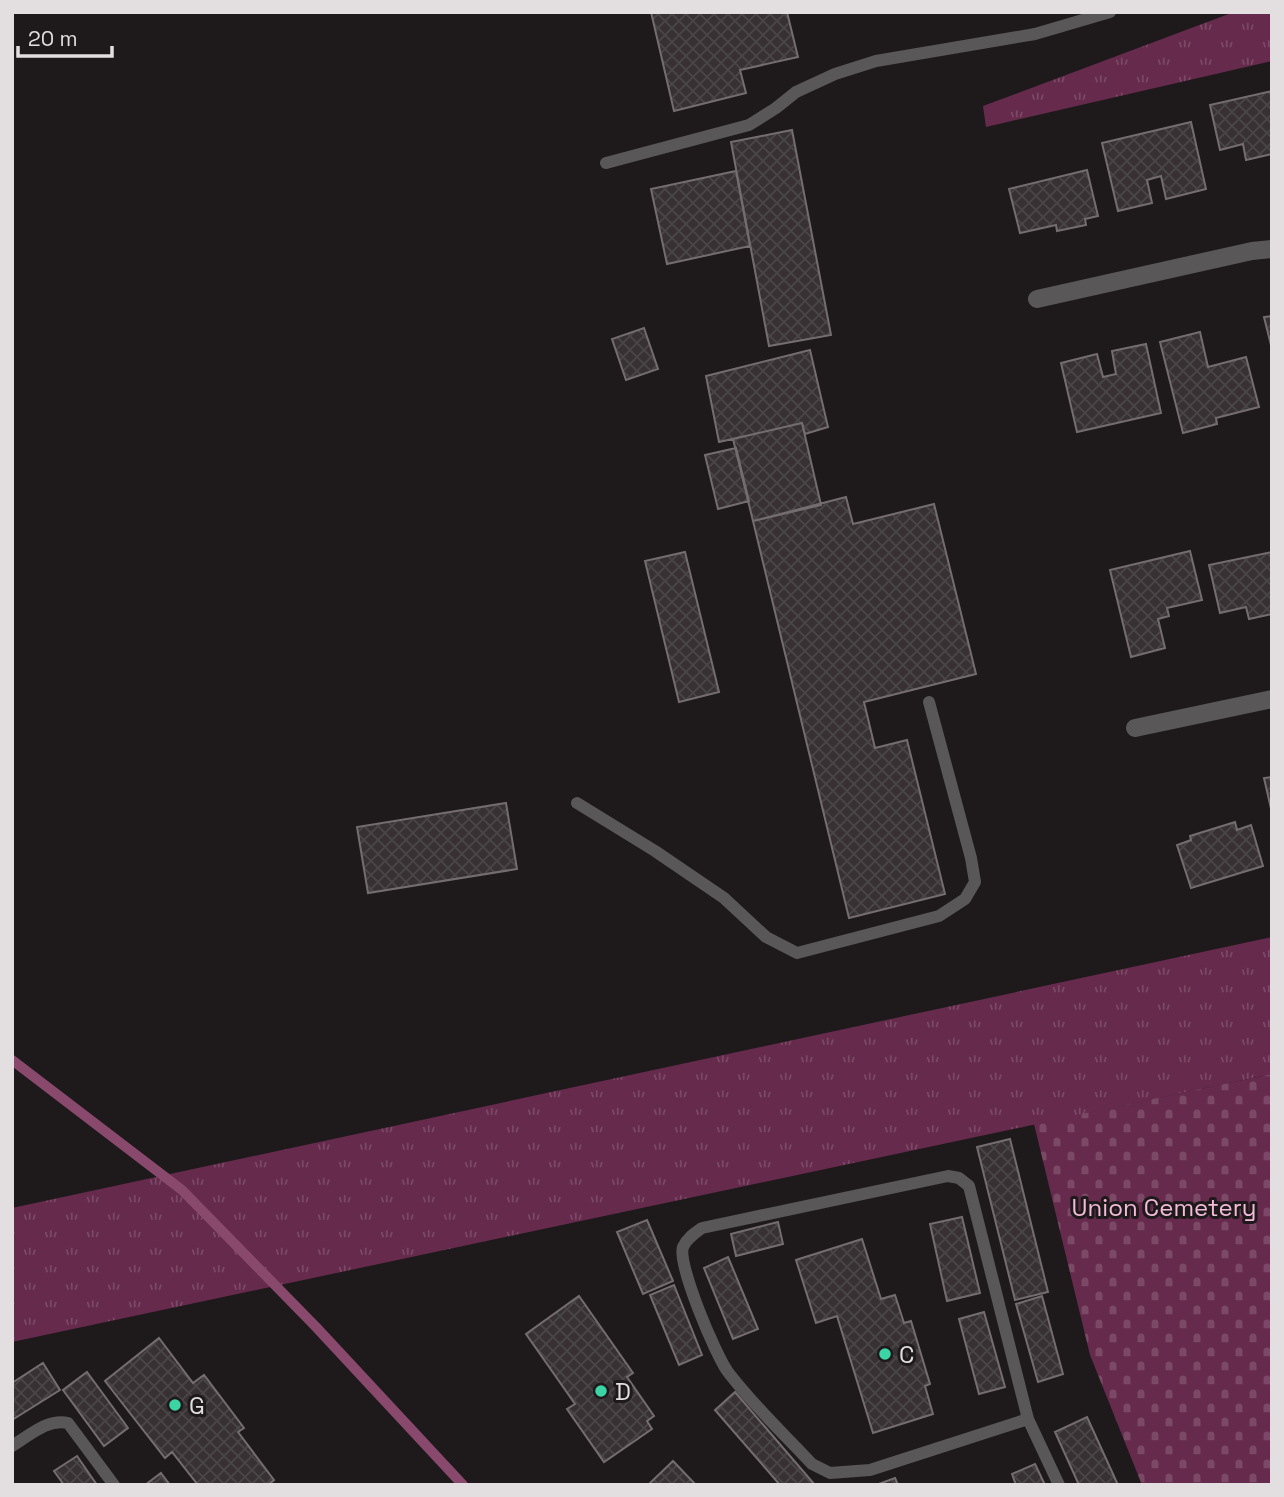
<svg xmlns="http://www.w3.org/2000/svg" width="1284" height="1497" viewBox="0 0 1284 1497" font-family="'Space Grotesk',sans-serif">
  <style>
    .grass { fill: url(#grass-tufts) }
    .cemetery { fill: url(#cemetery-stones) }
    .lines { fill: none; stroke-linecap: round; stroke-linejoin: round }
    .stream { stroke: #88496c; stroke-width: 10 }
    .building { fill: url(#building-cross-hatch); stroke: #746d70; stroke-width: 2 }
    .service { stroke: #5a5759; stroke-width: 12 }
    .minor { stroke: #5a5759; stroke-width: 18 }
    .poi-dot { fill: #3cd4a4; stroke: #1e191b; stroke-width: 2.5 }
    .labels { text-anchor: middle; dominant-baseline: central; stroke-width: 6; stroke-linejoin: round; paint-order: stroke }
    .park-label { font-size: 24px; fill: #f4bbd8; stroke: #1e191b }
    .poi-label { font-size: 24px; fill: #e3dfe1; stroke: #1e191b; text-anchor: start }
  </style>
  <defs>
    <pattern id="grass-tufts" width="24" height="20" patternUnits="userSpaceOnUse" patternTransform="scale(1.75)"><rect width="24" height="20" fill="#652a4c"/><path d="M3 7l-1-3M5 7V3M7 7l1-3M15 17l-1-3M17 17v-4M19 17l1-3" fill="none" stroke="#7b4866"/></pattern>
    <pattern id="cemetery-stones" width="16" height="16" patternUnits="userSpaceOnUse" patternTransform="scale(1.75)"><rect width="16" height="16" fill="#652a4c"/><path d="M2 7V4a2 2 0 0 1 4 0v3zM10 15v-3a2 2 0 0 1 4 0v3z" fill="#7b4866"/></pattern>
    <pattern id="building-cross-hatch" width="8" height="8" patternUnits="userSpaceOnUse" patternTransform="scale(1.75)"><rect width="8" height="8" fill="#373134"/><path d="M0 0l8 8M0 8l8-8" fill="none" stroke="#4a4547"/></pattern>
  </defs>
  <rect width="100%" height="100%" fill="#1e191b"/>
  <!-- grass -->
  <path class="grass" d="M1234 12H1272V61L986 127 983 106Z
    M1272 937V1074L12 1342V1208Z"/>
  <!-- cemetery -->
  <path class="cemetery" d="M1272 1074V1485H1142L1090 1355 1034 1124Z"/>
  <g class="lines">
    <!-- stream -->
    <path class="stream" d="M12 1060 182 1190 316 1327 463 1485"/>
  </g>
  <!-- building -->
  <path class="building" d="M651 12H787L798 57 740 70 746 93 674 111Z
    M1272 91V154L1246 160 1243 144 1220 150 1210 105Z
    M1191 122 1206 189 1166 199 1161 176 1147 180 1152 203 1118 211 1102 143Z
    M792 130 831 335 769 346 731 142Z
    M1087 170 1098 216 1085 219 1086 225 1057 231 1056 225 1020 233 1009 189Z
    M736 171 750 246 667 264 651 189Z
    M1272 316V349L1264 317Z
    M644 328 658 369 626 380 612 339Z
    M1200 332 1208 367 1246 357 1259 407 1216 418 1217 424 1183 433 1160 342Z
    M1146 344 1161 413 1077 432 1061 363 1097 354 1103 377 1116 374 1112 351Z
    M810 350 828 427 805 434 802 423 719 442 706 376Z
    M802 423 821 505 753 521 733 439Z
    M736 448 749 501 718 509 705 455Z
    M846 497 853 524 934 504 976 674 864 702 875 748 907 740 945 894 849 918 753 521Z
    M1190 551 1202 600 1167 608 1169 616 1158 619 1165 648 1131 657 1110 570Z
    M685 552 719 692 679 702 645 561Z
    M1272 552V614L1249 619 1246 607 1220 613 1209 565Z
    M1272 777V813L1264 778Z
    M506 803 517 869 368 893 357 827Z
    M1235 822 1237 830 1251 825 1263 866 1191 888 1177 845 1191 840 1190 836Z
    M1010 1139 1048 1292 1015 1300 977 1147Z
    M962 1217 980 1293 947 1301 930 1224Z
    M647 1220 673 1281 643 1294 617 1232Z
    M778 1222 783 1244 736 1256 731 1234Z
    M862 1239 881 1299 895 1295 904 1323 911 1321 930 1384 925 1386 933 1414 873 1433 837 1316 816 1323 796 1260Z
    M728 1257 758 1329 733 1339 704 1268Z
    M674 1285 702 1355 679 1365 650 1295Z
    M579 1296 633 1373 627 1377 654 1416 647 1421 652 1429 604 1462 567 1409 575 1404 526 1334Z
    M1042 1296 1063 1374 1038 1382 1016 1304Z
    M984 1312 1005 1387 979 1394 959 1319Z
    M159 1338 193 1383 204 1375 244 1428 238 1432 274 1480 268 1485H198L172 1452 165 1458 105 1381Z
    M43 1363 60 1390 12 1420V1383Z
    M87 1372 128 1428 104 1446 63 1390Z
    M735 1392 815 1485H780L715 1410Z
    M1087 1417 1118 1485H1079L1055 1432Z
    M77 1456 97 1485H64L54 1471Z
    M673 1461 696 1485H648Z
    M1035 1464 1045 1485H1016L1012 1474Z
    M161 1473 170 1485H145Z
    M895 1478 898 1485H876Z"/>
  <g class="lines">
    <!-- service -->
    <path class="service" d="M606 163 749 125 776 108 796 92 835 74 876 61 1035 34 1110 12
      M577 803 655 851 724 898 766 937 797 953 939 916 965 899 975 882 971 858 929 702
      M1028 1419 870 1470 830 1473 812 1464C784 1434 753 1405 728 1372 716 1356 677 1264 683 1247 687 1238 695 1233 702 1228L948 1176 959 1178 969 1186 1028 1419 1059 1485
      M12 1446C29 1436 48 1418 68 1423L114 1485"/>
    <!-- minor -->
    <path class="minor" d="M1037 299 1252 251 1272 249
      M1135 728 1272 699"/>
  </g>
  <!-- markers -->
  <g class="poi-dot">
    <circle cx="885" cy="1354" r="7"/>
    <circle cx="601" cy="1391" r="7"/>
    <circle cx="175" cy="1405" r="7"/>
  </g>
  <g class="labels">
    <!-- park labels -->
    <g class="park-label">
      <text x="1164" y="1207">Union Cemetery</text>
    </g>
    <!-- poi labels -->
    <g class="poi-label">
      <text x="899" y="1354">C</text>
      <text x="615" y="1391">D</text>
      <text x="189" y="1405">G</text>
    </g>
  </g>
  <!-- border -->
  <rect width="1284" height="1497" fill="none" stroke="#e3dfe1" stroke-width="28"/>
  <!-- scale -->
  <path d="M18 46v10h94v-10" fill="none" stroke="#e3dfe1" stroke-width="3.5"/>
  <text x="28" y="46" font-size="21" fill="#e3dfe1" stroke="#1e191b" stroke-width="5" paint-order="stroke">20 m</text>
</svg>
